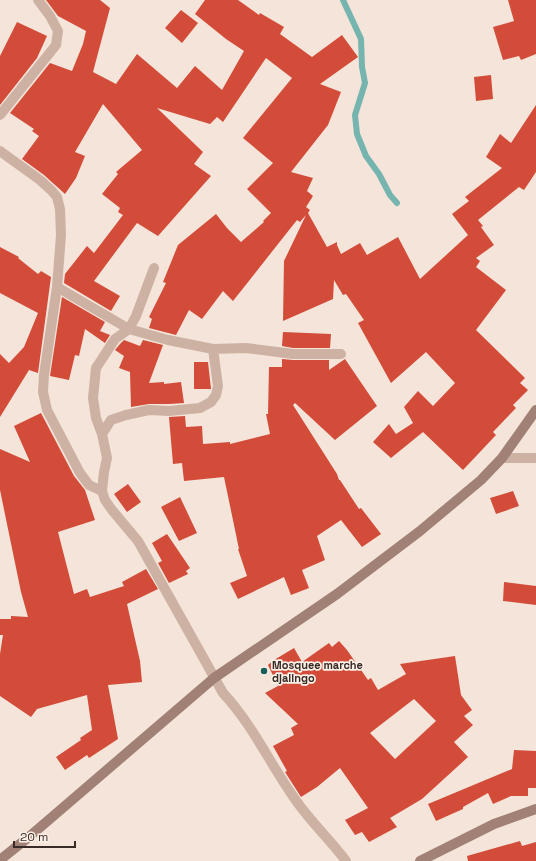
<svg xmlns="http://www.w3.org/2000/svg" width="536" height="861" viewBox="0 0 536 861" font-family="'Space Grotesk',sans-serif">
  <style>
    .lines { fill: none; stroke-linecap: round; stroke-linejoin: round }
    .stream { stroke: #75b4af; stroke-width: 6 }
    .building { fill: #d24c39; fill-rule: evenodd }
    .street { stroke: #cdb2a4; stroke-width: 10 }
    .secondary { stroke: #a18075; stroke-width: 10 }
    .poi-dot { fill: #185e5a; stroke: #fbefe6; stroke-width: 1.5 }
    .labels { text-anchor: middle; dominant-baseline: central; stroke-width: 3.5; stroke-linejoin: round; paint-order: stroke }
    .poi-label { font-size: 11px; font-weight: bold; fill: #382a26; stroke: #fbefe6; text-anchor: start }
  </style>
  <rect width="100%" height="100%" fill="#f4e4d9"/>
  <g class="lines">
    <!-- stream -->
    <path class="stream" d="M343 0 361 39 362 67 365 83 355 115 357 134 366 156 379 174 390 195 397 203"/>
  </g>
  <!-- building -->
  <path class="building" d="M46 0H100L110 8 93 72 116 84 137 54 177 88 195 66 222 90 244 51 226 39 195 14 205 0H238L259 15 260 13 284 27 280 34 312 57 342 35 358 57 320 84 341 92 328 125 291 172 313 178 307 191 313 196 306 207 310 210 308 213 327 247 337 242V245L341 254 360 243 367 255 398 237 420 279 468 235 452 214 469 201 465 197 502 168 486 157 500 134 511 143 536 105V172L524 190 519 187 478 220 483 226 481 227 494 245 476 258 480 261 476 267 506 290 476 330 525 378 520 383 528 390 513 405 516 408 493 432 496 435 463 470 423 432 391 458 373 442 389 424 396 434 413 423 404 407 418 391 433 406 455 383 426 352 391 383 358 323 364 320 346 294 343 295 334 280 333 299 283 321 284 261 306 215 300 222 297 220 233 301 223 291 202 319 189 310 176 335 149 328 152 319 149 317 166 283 163 282 178 245 216 214 227 228 241 242 264 222 263 221 271 213 247 189 273 163 243 138 292 78 266 58 223 122 217 117 210 124 157 108 203 152 194 164 211 176 158 236 137 223 94 281 120 296 111 311 64 283 65 274 87 246 94 253 123 215 118 212 120 208 102 194 118 174 116 172 142 150 103 104 75 152 85 156 76 178 65 194 44 175 22 159 39 136 32 131 34 129 10 113 50 63 72 71 83 44 86 31 58 16Z
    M508 0H536V54L521 60 519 56 503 60 493 27 514 21Z
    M181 10 198 23 182 43 165 28Z
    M17 22 47 36 37 58 0 105V56Z
    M491 75 493 99 476 101 474 77Z
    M0 247 19 257 18 258 38 274 41 271 51 277 38 373 29 370 0 417V354L9 363 24 347 38 313 0 293Z
    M62 297 105 322 100 331 110 335 105 343 85 329 79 356 75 355 69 380 50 376Z
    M283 332 331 334 330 348H293L282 346Z
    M124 340 140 346 143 340 163 345 149 383 164 382V384L181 382 184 403 169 404H149L131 407 130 372 119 368 124 356 115 350 120 344Z
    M282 359 293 360H329V370L345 359 377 406 335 440 295 403 293 405 337 474 339 480H340L359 509 361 508 381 534 362 547 341 520 317 536 325 560 302 570 309 588 291 595 284 577 238 599 230 583 247 576 238 549H239L224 477 184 481 182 463 173 464 169 417 185 416 186 427 202 426 203 444 230 442V444L270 434 266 414H268L269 367H282Z
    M194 362H208L211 389H194Z
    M41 413 74 476 85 490 95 520 58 532 74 594 87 589 90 597 124 586 122 582 146 569 158 589 127 604 140 661 142 682 108 685 118 739 89 758 87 755 65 770 56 757 81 740 80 738 92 730 87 695 37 709 31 717 0 696V654L3 635H0V619H11V616L28 617 21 592 0 490V449L30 462 14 426Z
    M128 484 141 502 127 512 114 494Z
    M513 491 519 506 496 514 490 498Z
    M180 497 197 533 179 541 161 507Z
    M167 534 190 568 186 571 188 574 169 583 158 563 162 561 152 543Z
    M504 582 536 586V605L503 601Z
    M339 641 347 650 368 680 371 678 378 690 406 674 400 664 455 656 461 695 472 710 464 716 473 725 454 742 468 757 422 799 390 818 397 827 369 842 362 832 355 835 345 820 368 808 340 768 317 787 301 797 285 772 287 771 273 746 294 735 291 728 298 724 265 693 278 686 268 665 274 660 294 648 302 662 329 643 332 647ZM414 699 436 721 395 759 370 733Z
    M514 750 536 751V788H528V796H511L493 804 488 793 463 807V809L436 821 428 804 512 769Z
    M520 841 522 846 536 842V861H468L467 856Z"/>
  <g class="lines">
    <!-- street -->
    <path class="street" d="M0 115 56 45 58 31 50 16 38 0
      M0 151 40 180 51 190 57 197 60 209 61 235 57 287 44 375 43 392 47 410 80 473 89 485 102 491
      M154 268 136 316 129 329 115 339 96 368 93 398 96 418 102 434 107 458 104 472 102 491 105 500 112 510 138 541 223 693C253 725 271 766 297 802 312 823 331 841 346 861
      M57 287 129 329 168 340 213 349
      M102 434 111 420 126 415 149 410 169 411 200 408 211 402 216 395 218 386 213 349 246 348 293 354H341
      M502 458H536"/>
    <!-- secondary -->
    <path class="secondary" d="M0 860 30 836 214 678 337 594 420 531 481 480 502 458 536 410
      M420 861 494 824 536 809"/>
  </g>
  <!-- markers -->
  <circle class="poi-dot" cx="264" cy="671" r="4"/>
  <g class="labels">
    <!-- poi labels -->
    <g class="poi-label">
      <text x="272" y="665">Mosquee marche<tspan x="272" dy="13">djalingo</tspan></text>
    </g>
  </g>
  <!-- scale -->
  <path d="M14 841v6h61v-6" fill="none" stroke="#382a26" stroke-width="2"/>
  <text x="20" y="841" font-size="12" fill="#382a26" stroke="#fbefe6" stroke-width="3" paint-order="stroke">20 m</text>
</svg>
